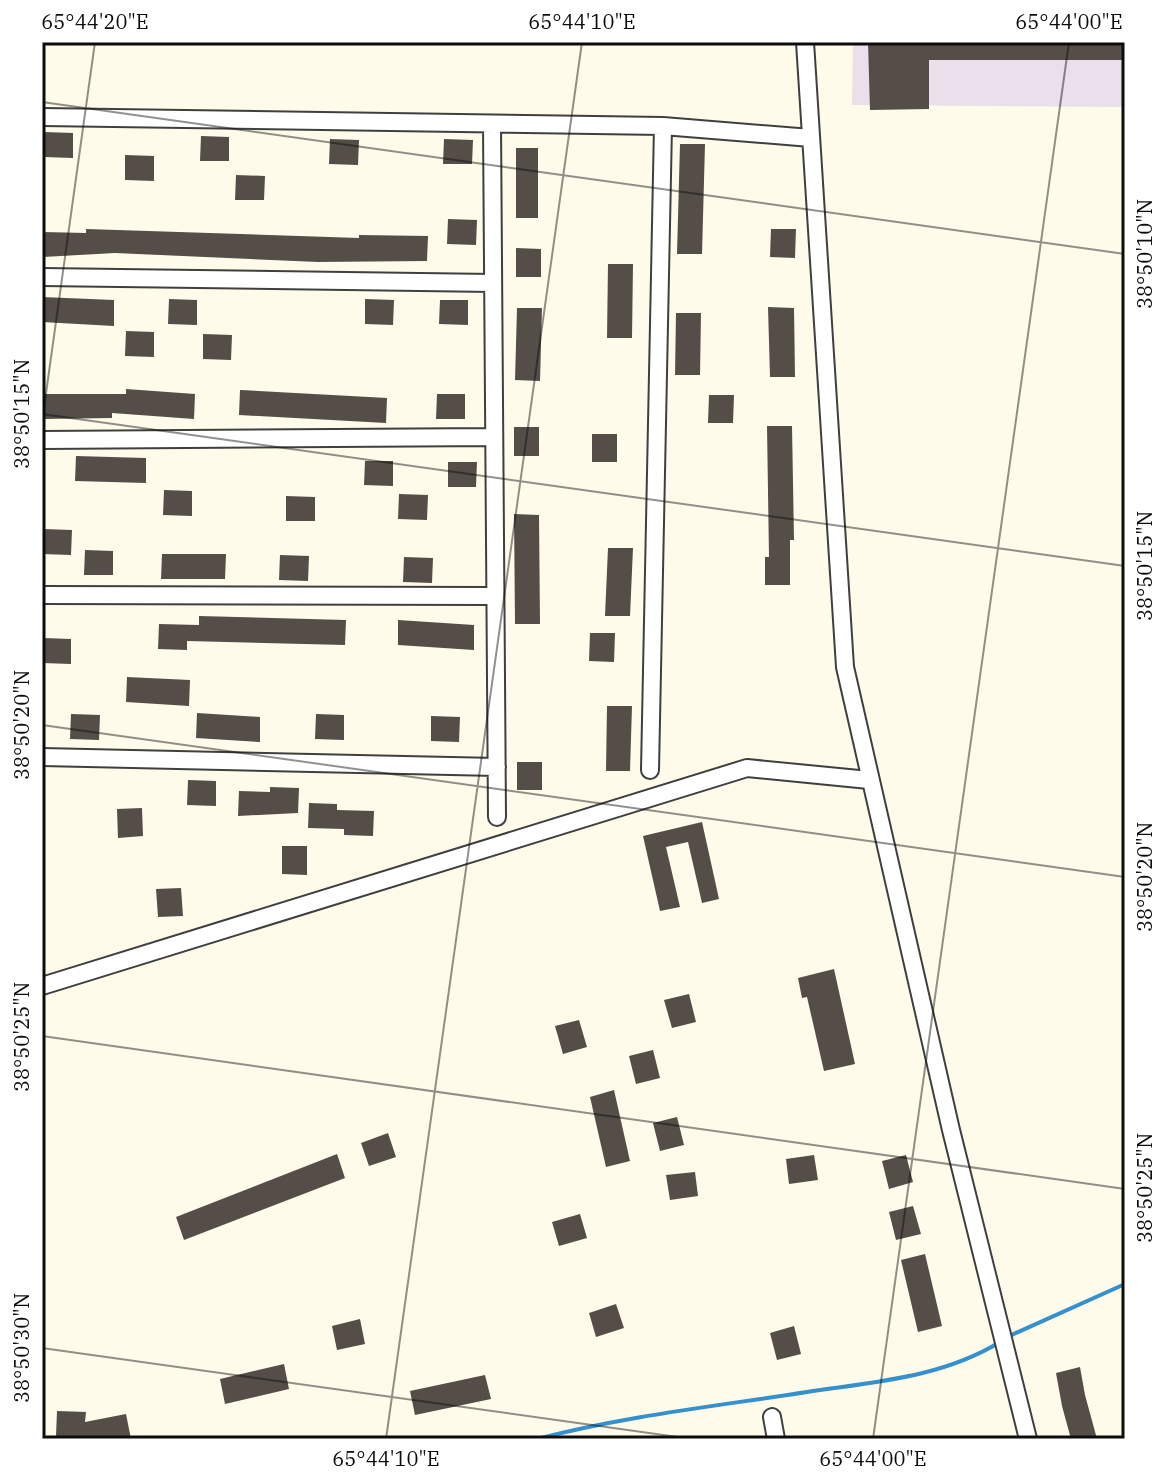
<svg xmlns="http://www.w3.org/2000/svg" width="1167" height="1481" viewBox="0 0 1167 1481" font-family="'IBM Plex Serif',serif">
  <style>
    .industrial { fill: #eadfeb }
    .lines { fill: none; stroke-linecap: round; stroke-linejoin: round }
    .stream { stroke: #3591ce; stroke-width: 4 }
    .building { fill: #544d48 }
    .minor-casing { stroke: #3f3f3f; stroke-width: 20 }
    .minor { stroke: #fff; stroke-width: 16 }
    .ticks { fill: none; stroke: #0c0c0c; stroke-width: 2; stroke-opacity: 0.45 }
    .neatline { fill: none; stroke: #0c0c0c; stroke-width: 3 }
    .ticks-label { font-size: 20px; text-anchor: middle; fill: #0c0c0c }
  </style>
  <rect width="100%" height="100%" fill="#fffbea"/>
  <!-- industrial -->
  <path class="industrial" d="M853 42H1125V107L852 105Z"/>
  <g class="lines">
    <!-- stream -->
    <path class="stream" d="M1007 1337 1125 1284
      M537 1439C625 1416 717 1406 807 1392 873 1382 941 1378 1000 1342"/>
  </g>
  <!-- building -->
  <path class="building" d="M868 42H1125V60H929V109L870 110Z
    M44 132 73 133V158L44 157Z
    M201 136 229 137V161H200Z
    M330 139 359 140 358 165 329 164Z
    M444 139 473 140 472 164H443Z
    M680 144H705L702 254H677Z
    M516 148H538V218H516Z
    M125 155 154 156V181L125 180Z
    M236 175 265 176 264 200H235Z
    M448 219 477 220 476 245 447 244Z
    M86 229 359 238V235L428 236 427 261 318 262 115 253 43 257V232L86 233Z
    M771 229H796L795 258 770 257Z
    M516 248 541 249V277H516Z
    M608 264H633L632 338H607Z
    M42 297 114 300V326L42 322Z
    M169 299 197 300V325L168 324Z
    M365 299 394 300 393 325 365 324Z
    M440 300H468V325L439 324Z
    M768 307 794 308 795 377H770Z
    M517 308H542L540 381 515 380Z
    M676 313H701L700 375H675Z
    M126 331 154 332V357L125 356Z
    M203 334 232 335 231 360 203 359Z
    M126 389 195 394 194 419 112 413V418L42 419V394H126Z
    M240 390 387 398 386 423 239 415Z
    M437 394H465V419H436Z
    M709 395H734L733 423H708Z
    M767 426H792L794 540H790V585H765V557H769Z
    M514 427H539V456H514Z
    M592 434H617V462H592Z
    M76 456 146 458V483L75 481Z
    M365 461H393V486L364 485Z
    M448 462H477L476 487H448Z
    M164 490 192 491V516L163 515Z
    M399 494 428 495 427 520 398 519Z
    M286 496 315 497V521H286Z
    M514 514 539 515 540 624H515Z
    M43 529 72 530 71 555 42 554Z
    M608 548H633L630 616H605Z
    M85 550 113 551V575H84Z
    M162 554H226L225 579H161Z
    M280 555 309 556 308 581 279 580Z
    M404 557 433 558 432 583 403 582Z
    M199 616 346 620 345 645 187 641V650L158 649 159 624 199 625Z
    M398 620 474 625V650L398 645Z
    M590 633H615L614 662 589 661Z
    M43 638 71 639V664L42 663Z
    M127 677 190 680 189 706 126 702Z
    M607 706H632L630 771H606Z
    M197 713 260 717V742L196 738Z
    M71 714 100 715 99 740 70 739Z
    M316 714 344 715V740L315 739Z
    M431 716 460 717 459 742 431 741Z
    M517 762H542V790H517Z
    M188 780 216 781V806L187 805Z
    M270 787 299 788 298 813 238 816 239 791 270 792Z
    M309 803 337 804V810L374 811 373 836 344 835V829L308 828Z
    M142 808 143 836 118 838 117 809Z
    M702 822 719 899 702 903 688 842 666 847 680 907 660 911 643 836Z
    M282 846H307V875L282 874Z
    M181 888 183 916 158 917 156 889Z
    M834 969 855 1064 824 1071 807 997 802 998 798 978Z
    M689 994 696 1022 672 1028 664 1000Z
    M579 1020 587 1047 563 1054 555 1026Z
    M653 1050 660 1078 636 1084 629 1056Z
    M614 1090 630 1161 606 1167 590 1097Z
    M677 1117 684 1145 660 1151 653 1123Z
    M388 1133 396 1157 369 1166 361 1143Z
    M337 1154 345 1178 184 1240 176 1217Z
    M814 1155 818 1180 789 1184 786 1159Z
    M906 1155 913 1182 889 1189 882 1161Z
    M695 1172 698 1196 670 1200 666 1175Z
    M913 1206 921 1234 896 1240 889 1212Z
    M580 1214 587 1238 559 1246 552 1222Z
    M925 1254 942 1326 918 1332 901 1260Z
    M616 1304 624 1328 596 1337 589 1313Z
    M360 1319 365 1344 337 1350 332 1326Z
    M794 1326 801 1354 777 1360 770 1333Z
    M284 1364 289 1389 225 1404 220 1379Z
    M1080 1367 1085 1395 1097 1439H1071L1062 1406 1056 1373Z
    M485 1375 491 1399 415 1415 410 1391Z
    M57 1411 86 1412 85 1422 126 1414 131 1439 56 1436Z"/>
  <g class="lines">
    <defs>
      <path id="minor" d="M805 42 845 667 951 1130 1028 1439
        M42 117 663 126 811 138
        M492 124 497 817
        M42 277 493 283
        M42 440 494 437
        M42 595 495 596
        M42 757 497 767
        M650 770 663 126
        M42 986 747 768 869 780
        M772 1417 776 1439"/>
    </defs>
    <!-- minor casing -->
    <use href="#minor" class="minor-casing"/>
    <!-- minor -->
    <use href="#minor" class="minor"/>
  </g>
  <!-- ticks -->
  <path class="ticks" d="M42 102 1125 254M42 414 1125 566M42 422 95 42M42 725 1125 877M42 1036 1125 1189M42 1348 692 1439M386 1439 582 42M873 1439 1069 42"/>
  <!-- border -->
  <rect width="1167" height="1481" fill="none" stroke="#ffffff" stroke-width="88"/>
  <rect x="44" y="44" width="1079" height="1393" class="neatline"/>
  <g class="ticks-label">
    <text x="95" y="29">65°44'20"E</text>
    <text x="582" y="29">65°44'10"E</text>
    <text x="1069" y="29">65°44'00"E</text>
    <text transform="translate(1145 254) rotate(-90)" y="7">38°50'10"N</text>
    <text transform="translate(22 414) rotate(-90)" y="7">38°50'15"N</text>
    <text transform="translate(1145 566) rotate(-90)" y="7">38°50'15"N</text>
    <text transform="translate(22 725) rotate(-90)" y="7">38°50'20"N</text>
    <text transform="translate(1145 877) rotate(-90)" y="7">38°50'20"N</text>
    <text transform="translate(22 1037) rotate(-90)" y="7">38°50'25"N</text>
    <text transform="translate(1145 1188) rotate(-90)" y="7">38°50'25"N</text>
    <text transform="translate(22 1348) rotate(-90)" y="7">38°50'30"N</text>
    <text x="386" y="1466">65°44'10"E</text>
    <text x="873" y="1466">65°44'00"E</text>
  </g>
</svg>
